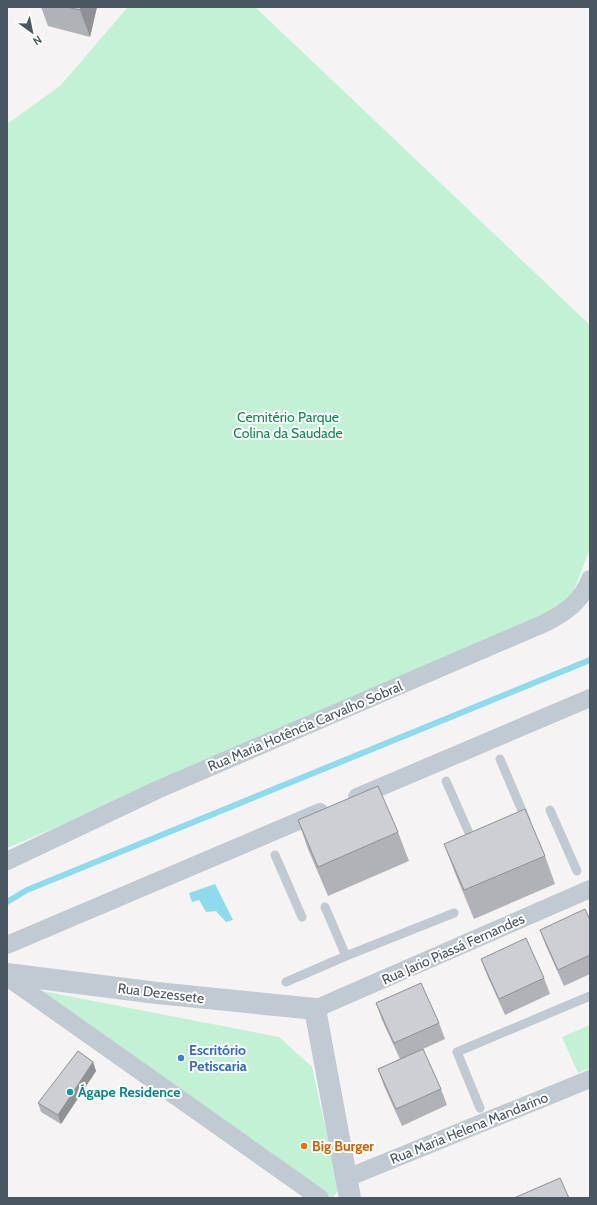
<svg xmlns="http://www.w3.org/2000/svg" width="597" height="1205" viewBox="0 0 597 1205" font-family="Cabin,sans-serif">
  <style>
    .green { fill: #c3f1d5 }
    .water { fill: #90daee }
    .lines { fill: none; stroke-linecap: round; stroke-linejoin: round }
    .stream { stroke: #90daee; stroke-width: 6 }
    .service { stroke: #c1cad2; stroke-width: 9 }
    .minor { stroke: #c1cad2; stroke-width: 18 }
    .tertiary { stroke: #c1cad2; stroke-width: 22 }
    .wall { fill: #b0b2b7 }
    .shaded-wall { fill: #909195 }
    .building { fill: #cdcfd5; stroke: #909195 }
    .shop-dot { fill: #3f7fe0; stroke: #fff; stroke-width: 1.5 }
    .culture-dot { fill: #0f9aa8; stroke: #fff; stroke-width: 1.5 }
    .food-dot { fill: #e8710a; stroke: #fff; stroke-width: 1.5 }
    .labels { text-anchor: middle; dominant-baseline: central; stroke-width: 4; stroke-linejoin: round; paint-order: stroke }
    .park-label { font-size: 14px; fill: #17864f; stroke: #fff }
    .street-label { font-size: 14px; fill: #4a5661; stroke: #fff }
    .shop-label { font-size: 14px; font-weight: bold; fill: #366cbe; stroke: #fff; text-anchor: start }
    .culture-label { font-size: 14px; font-weight: bold; fill: #0d838f; stroke: #fff; text-anchor: start }
    .food-label { font-size: 14px; font-weight: bold; fill: #c56008; stroke: #fff; text-anchor: start }
  </style>
  <rect width="100%" height="100%" fill="#f5f3f3"/>
  <!-- green -->
  <path class="green" d="M128 7H255L590 325V548L565 614 7 848V124L60 86Z
    M32 989 279 1037 312 1067 339 1190 332 1198Z
    M590 1025V1068L578 1073 562 1037Z"/>
  <!-- water -->
  <path class="water" d="M215 884 233 920 226 922 216 911 206 912 199 900 192 902 189 893Z"/>
  <g class="lines">
    <!-- stream -->
    <path class="stream" d="M7 902 27 890 590 660"/>
    <!-- service -->
    <path class="service" d="M500 759 526 820
      M446 781 473 842
      M550 810 577 871
      M275 855 302 917
      M346 956 454 913
      M286 982 346 956 325 907
      M480 1108 457 1052 590 996"/>
    <!-- minor -->
    <path class="minor" d="M357 797 590 698
      M7 861 157 790 545 623C565 613 582 601 590 579
      M7 945 320 812
      M7 977 320 1198
      M315 1009 590 889
      M347 1178 590 1079"/>
    <!-- tertiary -->
    <path class="tertiary" d="M7 974 157 993 315 1009 350 1198"/>
  </g>
  <!-- wall -->
  <path class="wall" d="M41 7H97L90 37 48 26Z
    M298 820 398 832 409 861 328 896 308 849Z
    M444 844 545 856 555 884 474 919 455 873Z
    M590 920V974L564 986 546 946 540 930Z
    M481 959 544 978 550 994 505 1015 487 975Z
    M376 1003 439 1023 445 1039 423 1049 441 1089 447 1105 402 1126 384 1086 378 1069 400 1059 382 1020Z
    M93 1062 96 1071 61 1124 41 1112 38 1103Z"/>
  <!-- shaded-wall -->
  <path class="shaded-wall" d="M81 7H97L90 37 80 10Z
    M93 1062 96 1071 61 1124 58 1115Z"/>
  <!-- building -->
  <path class="building" d="M67 7H81L80 10Z
    M378 786 398 832 318 867 298 820Z
    M525 809 545 856 464 890 444 844Z
    M585 909 590 920V955L558 970 540 930Z
    M526 938 544 978 499 999 481 959Z
    M421 983 439 1023 394 1043 376 1003Z
    M423 1049 441 1089 396 1109 378 1069Z
    M78 1051 93 1062 58 1115 38 1103Z
    M560 1178 569 1198H514Z"/>
  <!-- markers -->
  <circle class="shop-dot" cx="181" cy="1058" r="4"/>
  <circle class="culture-dot" cx="70" cy="1092" r="4"/>
  <circle class="food-dot" cx="304" cy="1146" r="4"/>
  <g class="labels">
    <!-- park labels -->
    <g class="park-label">
      <text x="288" y="417">Cemitério Parque<tspan x="288" dy="16">Colina da Saudade</tspan></text>
    </g>
    <!-- street labels -->
    <g class="street-label">
      <text transform="translate(305 726) rotate(-23)">Rua Maria Hotência Carvalho Sobral</text>
      <text transform="translate(453 949) rotate(-24)">Rua Jario Piassá Fernandes</text>
      <text transform="translate(161 993) rotate(7)">Rua Dezessete</text>
      <text transform="translate(469 1128) rotate(-22)">Rua Maria Helena Mandarino</text>
    </g>
    <!-- shop labels -->
    <g class="shop-label">
      <text x="189" y="1050">Escritório<tspan x="189" dy="16">Petiscaria</tspan></text>
    </g>
    <!-- culture labels -->
    <g class="culture-label">
      <text x="78" y="1092">Ágape Residence</text>
    </g>
    <!-- food labels -->
    <g class="food-label">
      <text x="312" y="1146">Big Burger</text>
    </g>
  </g>
  <!-- border -->
  <rect width="597" height="1205" fill="none" stroke="#4a5661" stroke-width="16"/>
  <!-- north arrow -->
  <g transform="translate(32 32) rotate(147)" stroke="#ffffff" stroke-width="3" paint-order="stroke">
  <path d="M0-3L7 15L0 10L-7 15Z" fill="#4a5661"/>
  <text y="-6" font-size="11" font-weight="bold" text-anchor="middle" fill="#4a5661">N</text>
  </g>
</svg>
